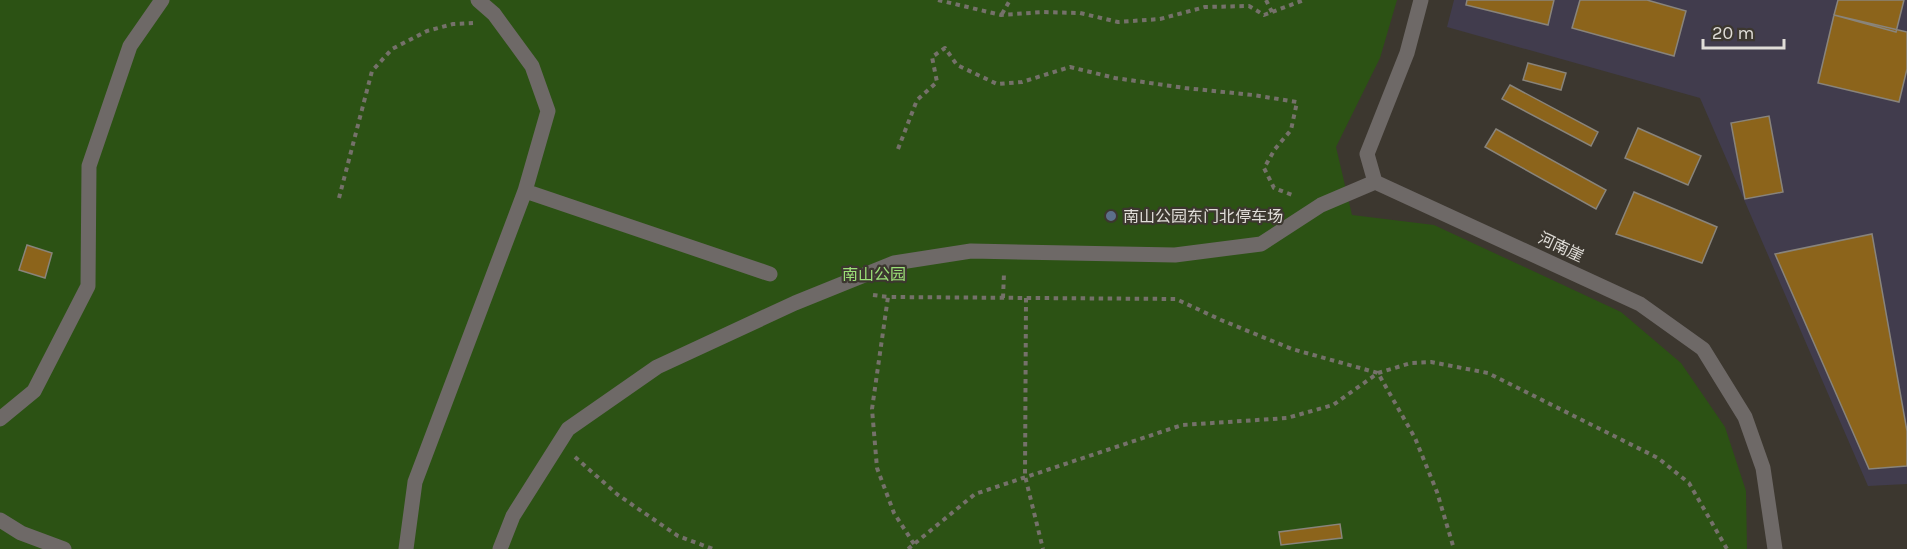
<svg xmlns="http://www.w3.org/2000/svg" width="1907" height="549" viewBox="0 0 1907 549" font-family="Karla,'Noto Sans SC',sans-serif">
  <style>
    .industrial { fill: #413c4d }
    .green { fill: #2c5214 }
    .building { fill: #8c641b; stroke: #89847b; stroke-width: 1.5 }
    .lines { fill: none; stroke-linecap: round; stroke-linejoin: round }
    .path { stroke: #75716a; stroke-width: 4; stroke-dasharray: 4.5 4.5; stroke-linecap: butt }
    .minor { stroke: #6e6967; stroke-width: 15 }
    .service-dot { fill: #5c6f8a; stroke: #3c372f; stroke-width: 2 }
    .labels { text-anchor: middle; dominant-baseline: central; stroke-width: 4.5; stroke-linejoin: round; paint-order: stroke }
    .poi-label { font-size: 16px; fill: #e0ddd8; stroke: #3c372f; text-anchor: start }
    .street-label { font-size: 16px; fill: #e0ddd8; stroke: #3c372f }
    .park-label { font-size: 16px; fill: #9be077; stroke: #3c372f }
  </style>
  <rect width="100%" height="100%" fill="#3c372f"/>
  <!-- industrial -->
  <path class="industrial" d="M1454 0H1907V484L1868 486 1700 98 1447 27Z"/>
  <!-- green -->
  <path class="green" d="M0 0H1397L1380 58 1336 147 1352 215 1434 225 1621 312 1681 363 1725 427 1746 491 1747 549H0Z"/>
  <!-- building -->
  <path class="building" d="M1467 0H1554L1548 25 1466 5Z
    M1580 0H1647L1686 11 1674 56 1572 28Z
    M1838 0H1904L1896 32 1834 15Z
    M1834 15 1907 32V69L1899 102 1818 83Z
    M1528 63 1566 73 1561 90 1523 80Z
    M1510 85 1598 132 1591 146 1502 99Z
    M1769 116 1783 192 1745 199 1731 123Z
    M1638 128 1701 156 1688 185 1625 158Z
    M1496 129 1606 190 1596 209 1485 147Z
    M1634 192 1717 227 1702 263 1616 234Z
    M1872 234 1907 431V466L1869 469 1775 254Z
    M27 245 52 253 45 278 19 270Z
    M1340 524 1342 538 1281 545 1279 532Z"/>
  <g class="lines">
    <!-- path -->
    <path class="path" d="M938 0 1001 15 1044 12 1080 13 1118 22 1160 19 1205 7 1249 6 1264 15 1304 0
      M1266 0 1272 12
      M1002 14 1010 0
      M898 149 917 100 937 82 932 57 945 48 957 65 997 84 1022 82 1070 67 1115 78 1185 88 1253 95 1297 102 1291 130 1275 149 1264 168 1274 188 1295 196
      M339 198 372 71 392 49 427 31 453 24 473 23
      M873 295 888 297 887 295
      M1003 298 1004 273
      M1026 298 1025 476 1043 549
      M575 457 618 495 678 536 713 549
      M914 544 894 513 877 468 872 409 888 297 1176 299 1221 320 1292 349 1378 373 1415 438 1437 492 1454 549
      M908 549 975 494 1182 425 1287 418 1333 405 1378 373 1411 363 1431 362 1488 373 1658 458 1689 483 1727 549"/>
    <!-- minor -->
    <path class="minor" d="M1421 0 1407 53 1367 154 1375 182 1640 304 1703 349 1745 417 1763 468 1775 549
      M525 191 770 274
      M0 419 34 391 88 286 89 166 130 46 162 0
      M0 520 21 533 64 549
      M406 549 415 482 525 191 548 111 532 66 494 14 478 0
      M500 549 513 516 568 429 657 367 795 303 894 263 971 251 1175 255 1261 244 1321 205 1375 182"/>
  </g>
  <!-- markers -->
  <circle class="service-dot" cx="1111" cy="216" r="6"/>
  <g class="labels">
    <!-- poi labels -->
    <g class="poi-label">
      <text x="1123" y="216">南山公园东门北停车场</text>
    </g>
    <!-- street labels -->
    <g class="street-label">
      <text transform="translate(1561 247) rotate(25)">河南崖</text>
    </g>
    <!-- park labels -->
    <g class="park-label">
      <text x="874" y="274">南山公园</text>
    </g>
  </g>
  <!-- scale -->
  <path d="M1703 39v9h81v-9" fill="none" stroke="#e0ddd8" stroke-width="3"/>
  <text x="1712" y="39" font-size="18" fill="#e0ddd8" stroke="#3c372f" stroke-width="4.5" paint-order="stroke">20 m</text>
</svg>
